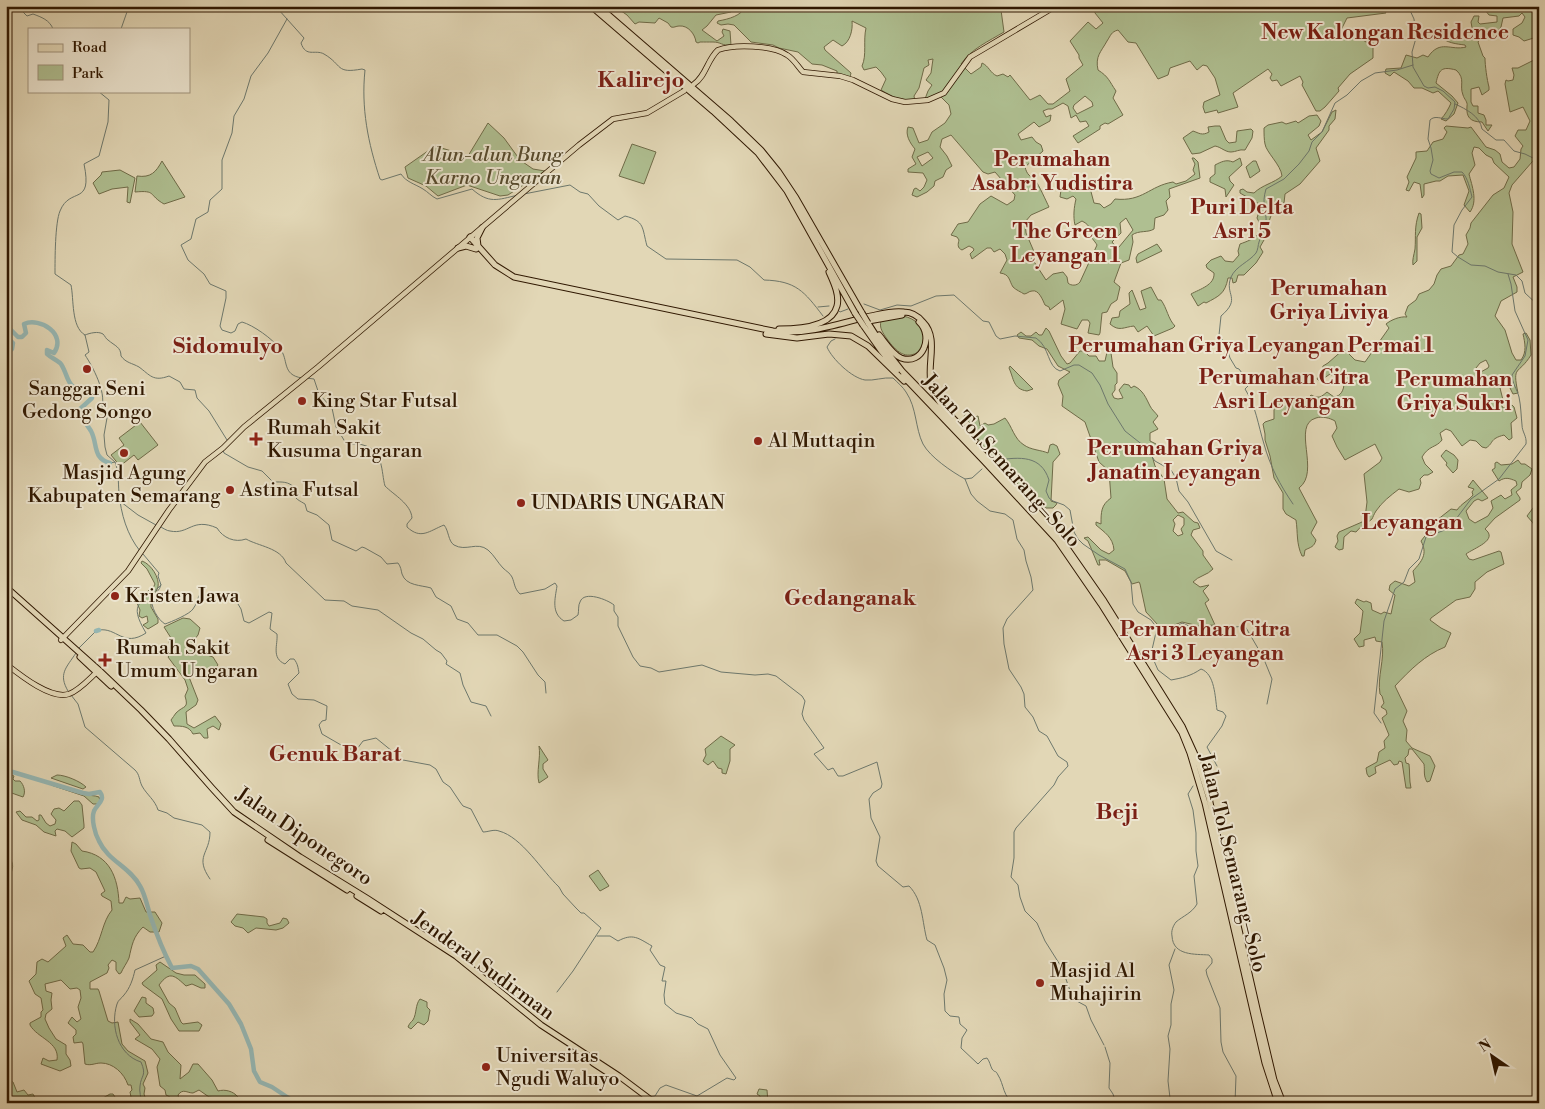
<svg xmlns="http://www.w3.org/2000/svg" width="1545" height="1109" viewBox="0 0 1545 1109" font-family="'Libre Bodoni',serif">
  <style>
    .green { fill: #afbf91; stroke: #6f6b48; fill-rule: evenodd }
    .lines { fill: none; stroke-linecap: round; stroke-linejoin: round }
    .stream { stroke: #6d786d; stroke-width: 1 }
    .river { stroke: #96b8b5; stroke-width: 4.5 }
    .major-casing { stroke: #2f1700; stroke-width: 6 }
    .highway-casing { stroke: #2f1700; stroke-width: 7 }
    .major { stroke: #e2d7b6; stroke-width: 4.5 }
    .highway { stroke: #e2d7b6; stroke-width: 5 }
    .highway-bridge-casing { stroke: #2f1700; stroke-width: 7; stroke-linecap: butt }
    .highway-bridge { stroke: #e2d7b6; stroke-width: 5 }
    .poi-dot { fill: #8f2418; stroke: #ece5d0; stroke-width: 2 }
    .labels { text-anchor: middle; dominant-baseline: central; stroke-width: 4; stroke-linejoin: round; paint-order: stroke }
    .park-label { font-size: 20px; font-style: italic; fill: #55492c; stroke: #ece5d0 }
    .poi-label { font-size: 20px; fill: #2f1700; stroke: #ece5d0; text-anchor: start }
    .street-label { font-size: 20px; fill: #2f1700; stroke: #ece5d0 }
    .neighbourhood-label { font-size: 21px; font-weight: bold; fill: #7a1f14; stroke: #ece5d0 }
    .quarter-label { font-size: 22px; font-weight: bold; fill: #7a1f14; stroke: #ece5d0 }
  </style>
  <rect width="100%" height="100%" fill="#e2d7b6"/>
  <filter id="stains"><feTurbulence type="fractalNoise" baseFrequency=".004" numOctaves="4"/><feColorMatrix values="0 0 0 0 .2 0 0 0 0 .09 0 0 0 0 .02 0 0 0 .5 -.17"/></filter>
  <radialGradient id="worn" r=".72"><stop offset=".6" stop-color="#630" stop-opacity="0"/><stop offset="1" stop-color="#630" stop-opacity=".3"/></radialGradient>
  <!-- green -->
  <path class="green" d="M614 6H688C701 17 716 6 730 6L732 10 731 12 716 15 707 26 702 30 717 41 724 36 722 32 723 29 730 31 731 45C722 46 721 42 713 42 708 42 705 42 700 42L698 43 696 42C695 34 688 25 679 26 676 26 674 28 671 27L668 23 659 18 655 23 639 22 635 24 627 15Z
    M746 6H1007L1001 10 1004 32C989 41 971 49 961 64L971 74 981 67 982 63C989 66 990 73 997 76L1003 74 1008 77 1010 75 1030 100 1040 95 1048 104H1053L1070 91 1066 79 1083 65 1079 58V55L1070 41 1088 22 1096 29 1103 23 1095 13 1093 6H1382L1386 13 1347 18 1341 30C1346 41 1350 39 1360 38L1366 42H1373V58L1350 74 1338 88 1339 91 1325 107 1320 111H1316L1302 85 1303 82 1300 76 1281 86 1277 80 1272 81 1270 78 1272 74 1268 69 1233 93 1238 107 1218 113 1217 110 1205 113 1203 107 1204 102 1220 95 1215 78 1207 66 1203 65 1197 70 1190 61 1170 68 1168 75 1158 79 1136 43 1128 42 1118 30C1111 32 1111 35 1107 41 1101 52 1095 56 1098 70 1109 77 1109 81 1116 91L1113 98 1123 115 1108 124 1105 123 1100 126V129L1078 143 1073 136 1089 126 1086 121 1080 122 1076 115 1071 118 1068 106 1063 103 1052 109H1048L1043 111 1046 117 1051 115 1050 121 1039 127 1034 122 1018 134 1021 140 1032 137 1036 142 1041 145 1043 151 1025 167C1027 175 1030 176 1035 180 1039 185 1046 201 1049 207L1031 215 1025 222 1026 233 1035 254 1031 257 1046 280 1053 274 1063 272 1067 277 1068 283C1071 286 1077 286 1080 282L1097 245C1096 243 1094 241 1092 238 1089 230 1092 226 1082 221L1075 225C1073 217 1074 207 1076 199L1073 196 1067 199 1060 197 1062 183 1064 181 1067 184 1080 179 1090 188 1094 203 1100 204 1104 208 1111 204 1115 199C1143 202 1149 186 1173 182L1176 184 1186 181 1195 174 1193 170 1195 164 1192 158H1194L1198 162 1200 178 1169 189 1170 197 1166 201 1168 210 1164 215 1155 218 1154 229C1148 233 1139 230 1132 235L1133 242 1129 260 1121 263 1114 282 1120 287 1117 300 1111 304 1107 312 1102 313 1100 333 1099 335 1088 333 1090 323 1088 320H1082L1077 329 1061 324 1065 309 1063 300 1050 310 1049 307 1045 305C1043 301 1039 289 1032 291 1029 291 1027 294 1024 294 1021 292 1016 290 1013 287 1009 281 1010 274 1000 273L1007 260 1005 254 1000 249 994 252 991 248H987L972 259 970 254 974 250 973 248 969 246 962 250C957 248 958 244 959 240L957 237 951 235 958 224 968 222 980 204 991 196 1007 205 1014 200 1015 195 995 172 988 174 983 172 951 135 942 139 940 147 947 156 952 166 946 170 943 177 935 181 934 186 927 192 917 197 912 195 914 189 916 188 920 191 924 187 927 180 923 173 908 172V169L916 164 912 157 915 149C910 143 905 135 908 127L913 128 919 143 928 140 932 132 945 123 951 114 949 105 939 95 925 99 928 91 932 85 926 80 931 73 933 59 928 60 929 65 924 68 919 88 914 96 915 101C902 102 893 97 881 90L886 79 881 72 876 67 864 70 862 66C867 55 863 41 866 28L852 21C853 30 850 42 842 46L833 40 824 47 825 50 851 73 850 77 837 75V71L822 65 812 64 798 52 779 48 773 45 751 42 734 25 728 24 721 25 717 23 718 21C729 19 741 16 746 6ZM1085 96 1092 102 1093 106 1077 114 1073 108 1074 105ZM928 152 933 158 922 166 917 157ZM1126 218 1133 230 1119 247 1117 248 1112 242 1121 233 1120 223Z
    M1486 6H1539V39L1537 37 1524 41 1519 37 1513 35V29L1522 23 1525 17 1522 13 1519 16 1503 18 1501 27 1494 34 1485 32 1478 42 1483 56 1485 58C1485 65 1487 80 1489 87V90L1482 95 1479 87 1471 89V102L1473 106H1478V113L1484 115 1486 120V125H1492L1488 131 1482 122C1470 122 1466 117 1467 106 1468 102 1464 99 1463 95 1459 85 1466 79 1456 70 1441 66 1439 70 1436 83L1452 96 1458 103 1454 114 1446 121 1441 119C1445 115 1449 108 1451 103L1438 91 1433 93 1422 88H1414L1408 81 1394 72 1390 76 1385 73 1386 69 1401 68 1406 55 1417 58 1423 55 1428 57C1440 39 1451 51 1466 47L1465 45C1457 44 1446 43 1440 36L1455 35 1470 40 1473 33 1471 22 1474 16H1479L1478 22 1480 24 1497 22V16L1489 15 1485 10H1482Z
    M1539 52V154L1512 185 1509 193 1513 212 1512 244 1523 272 1513 277 1517 287V292L1501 301 1495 316 1505 330 1512 353 1516 360H1521C1527 352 1525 343 1523 334L1526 333 1530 340 1531 355C1518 376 1512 364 1518 393L1513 394 1508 384 1500 388 1503 400 1500 402 1503 408 1512 405 1514 407 1517 418 1511 423 1512 438 1509 440 1504 435C1489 439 1494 443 1486 448L1482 447 1476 441 1470 440 1462 446 1451 431 1446 429 1440 433 1442 440C1436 448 1429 445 1422 457L1425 464 1433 472 1428 475H1424L1420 479 1421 483 1419 489 1409 492 1399 489C1390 496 1382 502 1376 511 1374 514 1373 517 1372 519 1367 524 1360 526 1356 532L1351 531 1344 537 1343 549 1339 550 1335 547 1338 541 1337 536 1339 532 1362 522 1365 518 1367 502 1364 474 1380 462 1382 458 1375 444 1345 460 1337 447 1332 436 1337 428 1335 421C1330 418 1322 416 1316 418 1291 425 1321 472 1299 488L1317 522 1311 533 1316 540C1314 547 1311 547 1305 550L1304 556H1302C1296 543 1298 533 1296 520L1286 514 1283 509V493L1274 478 1270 456 1265 440V434L1263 424 1265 422 1274 419V404L1298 398 1300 402 1304 403 1311 395C1319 399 1321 397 1327 392L1334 397C1341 396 1344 390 1344 383L1338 378 1330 374 1320 381 1317 379 1322 372 1323 366 1328 363 1344 349 1355 360 1365 362 1389 328 1386 324C1391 320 1400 316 1407 317L1405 314 1408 306 1416 300 1419 294 1429 290 1434 284 1437 275 1441 269 1451 266 1459 255 1463 254 1468 244 1466 235 1470 228 1471 223 1493 195 1504 188 1509 177 1494 163 1492 158 1486 155 1479 148 1474 147 1472 153 1475 165 1469 174C1472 186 1478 201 1470 212L1464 205 1469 191 1463 175 1448 176 1440 181H1436L1424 184V195L1422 198 1420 184 1414 182 1409 191 1406 190 1409 182 1407 177 1416 158V152L1427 151 1433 142 1443 139 1447 132 1444 128 1446 126 1468 128 1471 127 1486 147 1495 150 1500 154 1502 162 1509 168 1514 167 1520 159 1521 149 1523 146 1515 136 1518 130H1526L1530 121 1523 107 1510 112 1505 84 1506 80 1508 81 1513 80 1514 75 1512 68H1518L1534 60ZM1486 360 1489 366 1488 368 1479 373 1476 368 1480 363Z
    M1336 110 1335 119 1329 126V130L1316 148 1320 161 1300 184 1285 194 1284 203C1270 203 1269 228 1264 238V240L1260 247 1263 252 1256 263 1244 275H1238L1236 282 1233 283 1232 278H1228C1225 294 1219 296 1206 303L1204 302 1198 306 1191 294C1200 289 1215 285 1214 273L1207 268 1206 265 1211 260 1221 256 1225 261 1233 262 1239 255 1238 251 1240 244C1254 239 1266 234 1257 218L1261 205 1240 193V190L1243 189 1247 192 1254 193C1262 185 1274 183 1282 176 1281 165 1266 152 1265 144 1264 140 1264 133 1264 128L1268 125 1282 122 1286 124 1296 121 1298 123 1309 116 1317 115 1321 121 1319 126 1308 135 1311 140 1322 132 1332 112Z
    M488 123 504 138 520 160 533 169 545 171 508 195 500 196 467 185 438 196 426 186 408 178 405 167 435 146 468 156Z
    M1215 126H1220L1226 140 1229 143 1236 142 1237 131 1251 129 1253 131 1252 138 1245 150C1239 149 1236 152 1231 152 1225 152 1221 147 1215 146L1200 153 1192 154 1183 138 1193 131C1199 133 1202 136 1209 132L1208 127Z
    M632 144 656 152 644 184 619 176Z
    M1240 158 1242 165 1229 177 1230 181 1234 185 1226 197 1225 189 1210 182V178L1215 174V165C1221 162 1226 159 1233 162Z
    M162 161 185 197 164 204C148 195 157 190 135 192L137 176C151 178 156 172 162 161Z
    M1253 161H1256L1260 171 1250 178 1246 167Z
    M120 170 135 178 130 203 127 202 128 187 112 189 99 194 93 183 101 175 102 172Z
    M1419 213 1421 214 1422 228 1417 237V261L1413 265C1412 260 1414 255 1415 249 1416 236 1414 227 1419 213Z
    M1157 244 1162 251 1137 263 1136 258 1138 254Z
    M1151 287 1158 300H1161C1167 308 1168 319 1175 326L1173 328 1154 336 1147 326 1138 332 1134 326C1124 327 1119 332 1110 324L1112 318 1119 317 1120 311 1130 304 1129 293 1132 290 1140 310 1146 308 1141 291Z
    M903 316C917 319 921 326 926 338L920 351C905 361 896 351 887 339 883 333 879 328 881 321Z
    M1046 328 1049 331 1061 356 1067 364 1070 363 1080 351H1084L1089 356H1096L1099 361H1105L1107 352 1111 353 1113 367 1117 373V383L1115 385V390L1112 394 1114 398 1118 399 1123 398 1119 390 1124 384 1129 385 1131 388 1134 386C1143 390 1146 398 1150 406 1152 410 1155 412 1158 416L1153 422 1158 429 1150 433V441L1156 444 1158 448 1151 452 1155 466 1164 479 1167 499 1178 513 1183 512 1194 522 1198 523 1200 528 1193 530 1191 535 1203 551V555L1213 569C1208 575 1198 576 1193 582L1200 587 1209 585 1203 591 1209 600 1205 603 1215 625 1199 626 1182 622 1169 627 1158 625 1146 612 1140 584 1139 582 1132 584 1125 571 1106 560H1099L1100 565H1098L1088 541 1084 538 1088 537 1101 550 1109 554 1114 550C1113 537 1104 532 1096 525V522L1101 524C1101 512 1101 505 1111 498L1109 471 1099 462 1085 422 1062 406 1063 396 1058 384 1059 380 1070 372 1058 366 1047 349 1039 346 1032 340 1019 338 1017 335 1021 332 1026 336H1031L1036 332 1039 335H1042ZM1178 515 1184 518V525L1181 529 1183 534 1178 536 1173 531 1175 524 1173 520Z
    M1010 366 1033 389 1027 391C1013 389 1014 379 1009 368Z
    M965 415 971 418 978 416 980 426 985 423 988 425 994 424 1005 418C1012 426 1014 439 1024 445 1031 450 1041 450 1048 453L1050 445 1053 444 1057 446 1060 454 1053 462 1051 501 1057 503 1056 505 1053 508H1046L1033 500 987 451 973 432 971 424 964 417Z
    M140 422 158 445 138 460 134 455 120 466 111 455 124 445 119 438Z
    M1446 450 1454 455 1458 460 1457 469 1453 473 1446 465 1447 463 1441 456Z
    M1518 460 1521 464H1525L1532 469 1530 475 1522 482 1521 488 1516 492 1520 498V500L1495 518 1485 529C1499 540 1474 548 1466 554L1469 559 1473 560 1499 551 1501 552 1504 564 1487 572 1475 582V589L1470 597 1456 600 1431 618 1430 620 1441 628 1451 633 1445 647C1425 655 1410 670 1395 686L1407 711 1403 721 1407 730 1406 741 1412 748 1430 756 1435 766 1430 781 1427 782C1423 775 1425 771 1424 764L1412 749H1409L1408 755 1405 758 1406 763 1409 764C1410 772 1409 780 1411 788H1406L1402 762 1399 761 1398 764 1394 765 1390 760 1375 767 1376 773 1369 777 1367 774 1366 768 1377 762 1379 752 1385 748 1384 741 1389 735 1382 718 1387 714 1386 710 1381 707 1384 703 1382 696 1380 694C1377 677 1385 659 1382 642L1376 641 1375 637 1364 640V646L1359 647 1354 639 1360 633 1363 611 1355 603 1357 599 1364 602 1366 601 1371 603 1372 610 1381 614 1384 612 1391 614 1395 595 1389 590 1390 585 1395 581 1409 586 1415 582 1413 571C1422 561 1428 554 1421 541L1428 532 1432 524 1451 509 1457 510C1462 503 1468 501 1473 495L1472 492 1474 489 1468 487 1473 480 1488 498 1482 501 1478 499 1474 501 1466 511 1469 519 1475 523 1488 516 1493 508 1491 501 1501 495 1505 499 1512 495 1511 490 1517 485 1516 481C1509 478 1505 477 1499 481L1492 470 1495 468V463L1497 462 1501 465 1512 464Z
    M1539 500V540L1533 523 1527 516Z
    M142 561C151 564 160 578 158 587 157 591 154 594 151 597V607L158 619V623L148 629 143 625 148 622 147 616 142 618 139 616 140 610 137 603 149 590 153 588 155 584 147 569 141 563Z
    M183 618 190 619 200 628 198 635 194 640C196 651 203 654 213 657L218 665 209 675 191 674 189 677 198 700 196 705 186 712 187 724 194 728 215 716 221 724 219 730 213 726 207 729 208 738H204L200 733 193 734C189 726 182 726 174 726L171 720C173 718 174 715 176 713 184 705 189 709 185 696L188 689 185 680 168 657 172 652 169 642 171 638 164 627Z
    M721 736 735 745 730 749V761L726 774 722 773V769L718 768 713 761 708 765 703 761 706 755 705 749Z
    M539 746 548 760 543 764V769L548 777 539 783C536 772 541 758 539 746Z
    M9 774 14 776 13 779 15 781H20C24 785 26 792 23 797L6 791V775Z
    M57 775C65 775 80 781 86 787L83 789 51 778Z
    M51 785C63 786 72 791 83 794 89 796 94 795 99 797L100 801 97 804H93L84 796Z
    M74 801H79L82 805 84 825V828L72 837 65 831 57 829 55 831 56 836 44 832 36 825 22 820 16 812 20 811 26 817H32L37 821 39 820V815H41L46 823 50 826 55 824 56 820 51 814 54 809 59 808 64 811Z
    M72 842 76 844 82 851C110 855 118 878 119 903H123L126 897 130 899 140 898 146 912H155L162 923 159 932H150L143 927C133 937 132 945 129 958 127 963 123 968 121 973L119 974 116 970V962L112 960 108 965 109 968 107 973 90 982V989H98L99 991 108 1021 112 1023 118 1022 122 1044 128 1051 145 1061 148 1073 143 1084 145 1088 144 1094 147 1103H132L134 1099 131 1097 130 1092 132 1090 131 1085H128C124 1073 113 1063 101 1063 95 1063 91 1066 85 1064L83 1044 82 1042 74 1043 73 1037 76 1034V1030L68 1023 72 1017 77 1022 81 1019 78 1007 81 998 80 990 77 988 70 989 61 980 45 984 46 991 52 993 51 1000 52 1009 46 1014 45 1019 49 1028 56 1039 66 1045V1054L70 1060 71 1066 60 1071 41 1064 43 1058 49 1061 57 1060C60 1042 37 1038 30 1025V1023L41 1017V1012L43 1010 41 998 35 994 29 981 36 974 37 962 42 959 48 962 66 946 63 938 67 935 73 944 83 945 90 952H93C102 939 102 922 112 910L111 901 102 896 101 894 105 891 96 872 90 868 81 869 79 868 71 851Z
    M6 854C14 862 14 866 10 876L6 878Z
    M598 870 609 886 600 891 589 876Z
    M237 914 264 917 267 919V923L269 926 280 923 283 918 287 919 289 923 283 928 276 930 256 928 248 933 243 928 235 926 231 922Z
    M160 962 176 973 184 975H195L205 984V988H201L192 984 186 986C175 976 170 970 159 985L169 1003 175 1008 181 1022 183 1024 198 1022 202 1025 199 1031H179L171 1019 162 999 143 985 142 983 157 970 156 965Z
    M142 997 146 998V1003L153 1008 154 1013 152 1016 139 1017 134 1011Z
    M420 999 427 1002V1007L430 1010 428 1021 424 1025 418 1022 411 1029 408 1027C409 1024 411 1022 413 1020 417 1013 415 1005 420 999Z
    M130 1019 138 1024 151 1039 163 1042 168 1052 181 1065 180 1079 189 1072 193 1064H198L212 1080 218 1091C225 1089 233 1091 238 1097L234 1103H225L223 1099 209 1097 199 1090 193 1093C187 1093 183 1088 178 1095L180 1103H172L170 1097 166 1095 165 1090 160 1086 157 1067 160 1059 152 1049 135 1039 140 1035 130 1022Z
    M6 1078 13 1082 17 1092 24 1090 28 1095 33 1094 38 1103H6Z
    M759 1089 767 1090 768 1103H754L755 1098 760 1099V1096L757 1094Z
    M110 1094H113L119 1103H94Z"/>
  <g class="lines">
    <!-- stream -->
    <path class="stream" d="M17 6 27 16 33 14C41 17 50 20 53 29
      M278 6V9L304 38 301 43C306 58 315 49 324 54 343 65 335 74 362 69L365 70C361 108 368 143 380 179L382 180 401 174C406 182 415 184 423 189 428 192 431 196 437 199L472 189C489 204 497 200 518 195
      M1408 6 1414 19 1416 38 1412 52 1413 67 1424 86 1428 88 1435 87 1443 91 1455 102 1454 109 1448 119C1441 119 1435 115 1430 120L1428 139 1431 148 1433 160 1430 171 1431 174 1439 178 1454 172H1462C1468 178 1470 189 1472 197L1462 210 1454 225 1452 252 1458 257 1471 265 1485 266 1498 272 1516 275 1522 281 1525 293 1539 306
      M287 19 268 53 251 76 244 99 234 116 232 133 222 160V189L210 200 208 212 196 219 191 239 181 245 188 260 204 274 210 284 226 291V298L220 326 222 330 231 333 235 331 238 324 242 322C253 325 273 339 280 349 289 359 281 375 302 378
      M121 29 128 9 131 6
      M98 91 109 100 108 122 99 156 84 164C93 207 70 186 60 211 55 223 55 259 55 274L71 285C74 299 71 327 85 335L89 352 85 355C93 367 106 392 102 406L107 418 104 435 105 447 107 455 115 462
      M1455 104C1466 109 1480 116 1482 129L1496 140H1504L1514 151 1525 154 1539 161
      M524 194 570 185 580 192 588 194 599 206 618 220 625 216C645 221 642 228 647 246L666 259 737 260 750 267 764 280C796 281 804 291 823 316
      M864 304 880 310 897 305 911 306 936 296 954 295 983 321 989 322 996 336 1000 339 1015 336 1036 338C1050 347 1047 367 1060 371L1074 365H1079L1092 373 1100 385 1108 404 1125 431 1144 446 1155 461 1171 470 1176 478 1179 491 1188 502 1216 551 1232 560
      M818 307 829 306
      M839 311 840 312 848 309
      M85 335C90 333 98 331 103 334 105 336 106 339 108 340 115 346 121 347 121 356 126 363 132 363 139 367 150 375 153 382 169 376L180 382 184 389 195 390 197 398 209 411 227 440
      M835 339 831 341 827 347C832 359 852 378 865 380 874 381 883 377 893 378 897 382 903 387 906 392 917 408 915 428 923 444 930 457 952 472 965 479L972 478 982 469
      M306 378 314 379 319 394 332 408 336 427 347 445C352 445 358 443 363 445 384 450 381 472 385 486 394 495 411 504 412 518L407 524V527C421 540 429 531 444 525 449 531 448 541 454 545 466 552 477 541 488 550 494 555 498 563 503 568 506 571 510 573 512 577 515 584 514 588 520 594L545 589 555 583 557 586C555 599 551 613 564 621L571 620 578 615C579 611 578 605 580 602 584 590 608 600 614 605V611L618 617V626L633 657 640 666 651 668 659 672 702 665 721 672 755 675 768 674 776 676 802 696 805 701 802 714 804 720 824 748 814 754 828 770 833 768 838 776H843L877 762 882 784 881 788 873 793 869 799 871 818 880 837 876 861 878 866 903 887 909 886C923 900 922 922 927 940L935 945 944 968 947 980 944 994 945 1011 950 1016 959 1017 960 1024 967 1030 962 1038 961 1048 978 1064 983 1059 987 1058C990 1062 990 1065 992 1069 996 1074 995 1069 998 1075 1004 1084 1003 1098 1014 1103
      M223 450 224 453 248 467 262 471 273 482C282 482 288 481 295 488 294 499 295 498 305 504L307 511 317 515 329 525 332 540 334 541 356 551 362 547 365 548 381 557 387 564 398 563C401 567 401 570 402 574 406 586 421 585 431 588L436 597 451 606 457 619 468 623 478 635H497L517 646 523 652 538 675 545 682 546 693
      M998 460C1020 457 1041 455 1049 480L1046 491 1049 498 1053 501 1064 505 1070 510 1074 532 1078 539 1083 544 1099 555 1125 569 1131 582 1133 604 1138 612 1151 620 1157 628 1151 654 1158 670 1171 680C1182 678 1191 676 1201 669 1215 674 1215 697 1217 710L1223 712 1226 716 1222 726 1207 747 1217 766
      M110 463 115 462C119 472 118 482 119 493 121 514 127 535 140 551
      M965 479 971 494 977 501 990 511 1005 514 1013 520 1017 539 1024 550 1026 561 1031 577 1033 590 1007 619 1003 628 1004 644 1009 669 1021 687 1024 694 1025 707 1033 717 1039 731 1047 736 1058 756 1067 762 1068 766 1058 777 1054 785 1016 828 1014 832V858L1011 877 1018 885 1020 897 1025 911 1037 923 1045 941 1062 968 1073 999 1086 1006 1091 1020 1104 1045
      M121 502 138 515 156 525
      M1293 504C1280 485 1270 466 1264 444 1258 425 1256 406 1245 389L1250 384 1239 369 1236 368 1230 358 1226 345 1219 335 1221 316C1242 298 1224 295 1231 277 1236 266 1249 262 1256 253 1258 250 1258 245 1259 242 1261 235 1266 231 1266 224 1267 208 1261 206 1266 189L1284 179 1299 164 1309 151 1312 142 1322 132 1335 103 1347 95 1361 81 1375 73 1397 70 1413 65
      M159 526C163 528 167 531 170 531 189 535 192 517 217 528 223 538 235 543 246 539 258 546 281 548 286 563L325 600 344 601 352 606 378 610 411 633 423 639 436 650 441 653 447 661 446 664 460 673 463 685 471 702 486 706 491 716
      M161 585C160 591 154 593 152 598 150 606 158 620 165 624 171 622 190 614 193 609 197 604 197 599 200 594H204L210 599 216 601 232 594 241 609 244 621 249 623 269 612 272 613 270 629 277 634C278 645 271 658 285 664L290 659H294C298 664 298 668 299 673L288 684 292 694 298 699 314 700 327 706 326 720 322 721 319 725 322 734 348 749H357L363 741 376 738 403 760 430 765 436 769 443 782 450 787 460 802 463 806 471 809 483 832C488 832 494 829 499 831 522 837 542 871 559 887L563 894 576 908 581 913H584L601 928 573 971 557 992
      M1157 628 1173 629 1182 623 1189 626 1201 627 1229 625 1235 627 1245 626 1263 657 1272 679 1267 704
      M99 630C117 627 123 648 146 633 127 601 142 604 161 585L158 576 159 573 143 554
      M78 649 96 631
      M68 691C58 674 66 668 76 653
      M71 695 78 704 85 727 135 770C140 775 139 780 142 786 147 795 155 800 158 810L167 813 174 818 202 825 210 832C210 854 194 856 210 879
      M1381 723 1374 713 1384 621 1395 589 1404 582 1409 569 1419 559 1426 537 1445 530 1450 522 1456 519 1471 499 1499 479 1526 444C1527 436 1522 432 1522 425 1521 416 1521 406 1519 397 1517 389 1512 383 1512 375L1525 356 1528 340 1515 311 1511 284 1508 274
      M1193 786 1188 794 1193 810 1196 833V851L1198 866 1194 876 1197 904C1192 913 1183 916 1176 922 1173 926 1171 931 1172 936 1173 956 1195 954 1209 955L1212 959V963L1206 970 1207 975 1220 1008 1221 1042 1223 1052 1236 1076 1235 1103
      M597 936H610L618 941C633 933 638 938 652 946L650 950 660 965 665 967 662 981H666L664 995 665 1004 676 1013 692 1018 698 1024 708 1029 720 1055 736 1078 734 1080 727 1078 697 1096 666 1085 660 1088 655 1096 651 1097
      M1105 1047 1110 1063 1109 1088 1113 1094 1116 1103
      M142 1103C141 1098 139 1091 140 1086 141 1075 147 1076 141 1062 118 1055 110 1026 117 1004 118 1000 122 998 124 995 130 988 133 979 135 970L166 956
      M1166 1103 1170 1098 1168 1081 1170 1049 1168 1036 1171 1025V1004L1174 990 1169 965 1175 949"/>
    <!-- river -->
    <path class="river" d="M6 330 10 329 18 337H22L26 333 24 324C40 317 67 334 54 353L47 350V354C51 358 58 360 61 364 70 378 66 393 89 387L91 390 92 398 79 410C81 418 86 423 91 431 98 444 92 458 110 463
      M6 336 13 343 12 349 9 352 6 351
      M96 631 99 630
      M6 770 83 793 89 794 100 792C106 800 97 804 94 811 91 819 95 834 99 841 108 861 130 867 140 886 145 894 147 905 150 915 156 933 163 951 172 968L191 966 198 969 229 1004 241 1024 251 1049 254 1071 260 1082 272 1087 296 1103"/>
    <defs>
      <path id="major" d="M694 84C706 76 707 60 718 50 734 44 772 45 787 55 794 59 798 67 803 72L840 76 853 80 892 99 905 102 928 100 944 93 970 57 1056 6
        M61 640 128 571 169 510 205 462 223 448 244 427 318 367 579 145 613 119 647 113 684 91
        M6 664C20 675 51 700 69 694 80 690 90 678 98 671"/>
      <path id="highway" d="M591 6 713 111 758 153 787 191 855 313
        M598 6 731 121 761 150 778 171 796 198 862 313
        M470 237 495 265 514 277 773 331C805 335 836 325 866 317 878 315 891 310 904 312 912 312 918 316 923 322 940 339 925 367 932 388 939 408 961 425 975 441
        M478 246 477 238 482 228
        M458 248 466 246 476 249
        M863 322 902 315
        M868 323 884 348 902 371 1000 472 1058 535 1104 601 1182 726 1197 759 1209 798 1258 1013 1274 1080 1283 1103
        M863 325 882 352 897 370
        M779 329C797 329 832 327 837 306 840 295 833 281 829 272
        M766 334 797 338 829 334 851 336 868 346 904 381
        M879 335C885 342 892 354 901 358 923 366 934 336 919 322
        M903 376 984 461 1057 540 1101 604 1182 733 1190 753 1205 803 1265 1063 1278 1103
        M6 587 99 670 141 710 169 739 212 788 234 812 300 857 368 899 456 956 541 1025 619 1076 655 1103
        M80 657 111 686
        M268 840 347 890
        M357 896 381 911
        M593 1063 613 1076"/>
    </defs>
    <!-- major casing -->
    <use href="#major" class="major-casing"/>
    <!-- highway casing -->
    <use href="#highway" class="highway-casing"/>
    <!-- major -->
    <use href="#major" class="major"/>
    <!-- highway -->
    <use href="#highway" class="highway"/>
    <defs>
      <path id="highway-bridge" d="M855 313 863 325
        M862 313 868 323"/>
    </defs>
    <!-- highway-bridge casing -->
    <use href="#highway-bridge" class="highway-bridge-casing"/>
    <!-- highway-bridge -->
    <use href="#highway-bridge" class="highway-bridge"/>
  </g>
  <!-- markers -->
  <g class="poi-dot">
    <circle cx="87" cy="369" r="5"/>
    <circle cx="302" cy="401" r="5"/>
    <path d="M253.5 431.5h5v5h5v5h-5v5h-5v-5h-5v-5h5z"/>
    <circle cx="758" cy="441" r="5"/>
    <circle cx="124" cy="453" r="5"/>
    <circle cx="230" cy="490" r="5"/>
    <circle cx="521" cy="503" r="5"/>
    <circle cx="115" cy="596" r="5"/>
    <path d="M102.5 652.5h5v5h5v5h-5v5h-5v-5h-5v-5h5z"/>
    <circle cx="1040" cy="983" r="5"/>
    <circle cx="486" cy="1067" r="5"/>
  </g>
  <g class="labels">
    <!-- park labels -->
    <g class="park-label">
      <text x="493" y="155">Alun-alun Bung<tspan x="493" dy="23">Karno Ungaran</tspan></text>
    </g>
    <!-- poi labels -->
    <g class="poi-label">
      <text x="87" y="389" text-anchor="middle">Sanggar Seni<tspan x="87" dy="23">Gedong Songo</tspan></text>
      <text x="312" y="401">King Star Futsal</text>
      <text x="267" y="428">Rumah Sakit<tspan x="267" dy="23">Kusuma Ungaran</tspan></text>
      <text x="768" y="441">Al Muttaqin</text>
      <text x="124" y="473" text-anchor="middle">Masjid Agung<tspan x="124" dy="23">Kabupaten Semarang</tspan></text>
      <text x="240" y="490">Astina Futsal</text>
      <text x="531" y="503">UNDARIS UNGARAN</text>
      <text x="125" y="596">Kristen Jawa</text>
      <text x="116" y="648">Rumah Sakit<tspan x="116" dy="23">Umum Ungaran</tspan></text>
      <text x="1050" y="971">Masjid Al<tspan x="1050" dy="23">Muhajirin</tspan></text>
      <text x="496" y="1056">Universitas<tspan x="496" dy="23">Ngudi Waluyo</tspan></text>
    </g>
    <!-- street labels -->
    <g class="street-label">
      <text transform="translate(1001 461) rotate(48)">Jalan Tol Semarang–Solo</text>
      <text transform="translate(304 837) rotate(34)">Jalan Diponegoro</text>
      <text transform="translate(1232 863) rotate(76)">Jalan Tol Semarang–Solo</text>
      <text transform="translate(483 966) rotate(36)">Jenderal Sudirman</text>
    </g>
    <!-- neighbourhood labels -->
    <g class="neighbourhood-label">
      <text x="1385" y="33">New Kalongan Residence</text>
      <text x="1052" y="160">Perumahan<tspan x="1052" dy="24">Asabri Yudistira</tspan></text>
      <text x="1242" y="208">Puri Delta<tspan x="1242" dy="24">Asri 5</tspan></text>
      <text x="1065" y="232">The Green<tspan x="1065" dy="24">Leyangan 1</tspan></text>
      <text x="1329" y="289">Perumahan<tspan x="1329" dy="24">Griya Liviya</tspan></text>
      <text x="1251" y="346">Perumahan Griya Leyangan Permai 1</text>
      <text x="1284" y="378">Perumahan Citra<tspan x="1284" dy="24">Asri Leyangan</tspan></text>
      <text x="1454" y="380">Perumahan<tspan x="1454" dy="24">Griya Sukri</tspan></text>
      <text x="1175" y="449">Perumahan Griya<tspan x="1175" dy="24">Janatin Leyangan</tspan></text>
      <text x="1205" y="630">Perumahan Citra<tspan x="1205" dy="24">Asri 3 Leyangan</tspan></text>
    </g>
    <!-- quarter labels -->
    <g class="quarter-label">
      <text x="641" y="80">Kalirejo</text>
      <text x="228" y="346">Sidomulyo</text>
      <text x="1412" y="522">Leyangan</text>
      <text x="850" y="598">Gedanganak</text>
      <text x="335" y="754">Genuk Barat</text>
      <text x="1117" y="812">Beji</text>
    </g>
  </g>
  <!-- margin -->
  <rect width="1545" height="1109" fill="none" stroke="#e2d7b6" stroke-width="25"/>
  <rect x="8" y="8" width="1530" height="1094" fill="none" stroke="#2f1700" stroke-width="2.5"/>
  <rect x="12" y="12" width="1520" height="1084" fill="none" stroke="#2f1700"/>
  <!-- legend -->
  <rect x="28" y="28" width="162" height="65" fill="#ece5d0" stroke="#a0937d"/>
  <rect x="38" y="44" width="25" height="8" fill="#e2d7b6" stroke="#a0937d"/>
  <text x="72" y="52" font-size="15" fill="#2f1700">Road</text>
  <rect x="38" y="65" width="25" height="15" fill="#afbf91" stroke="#a0937d"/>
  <text x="72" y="78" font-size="15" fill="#2f1700">Park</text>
  <!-- north arrow -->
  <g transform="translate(1492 1056) rotate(326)" stroke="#ece5d0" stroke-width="4" paint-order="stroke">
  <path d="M0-4L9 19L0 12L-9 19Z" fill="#2f1700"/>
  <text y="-8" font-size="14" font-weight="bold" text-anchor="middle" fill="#2f1700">N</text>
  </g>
  <rect width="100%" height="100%" filter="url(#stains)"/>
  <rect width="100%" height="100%" fill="url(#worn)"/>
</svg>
